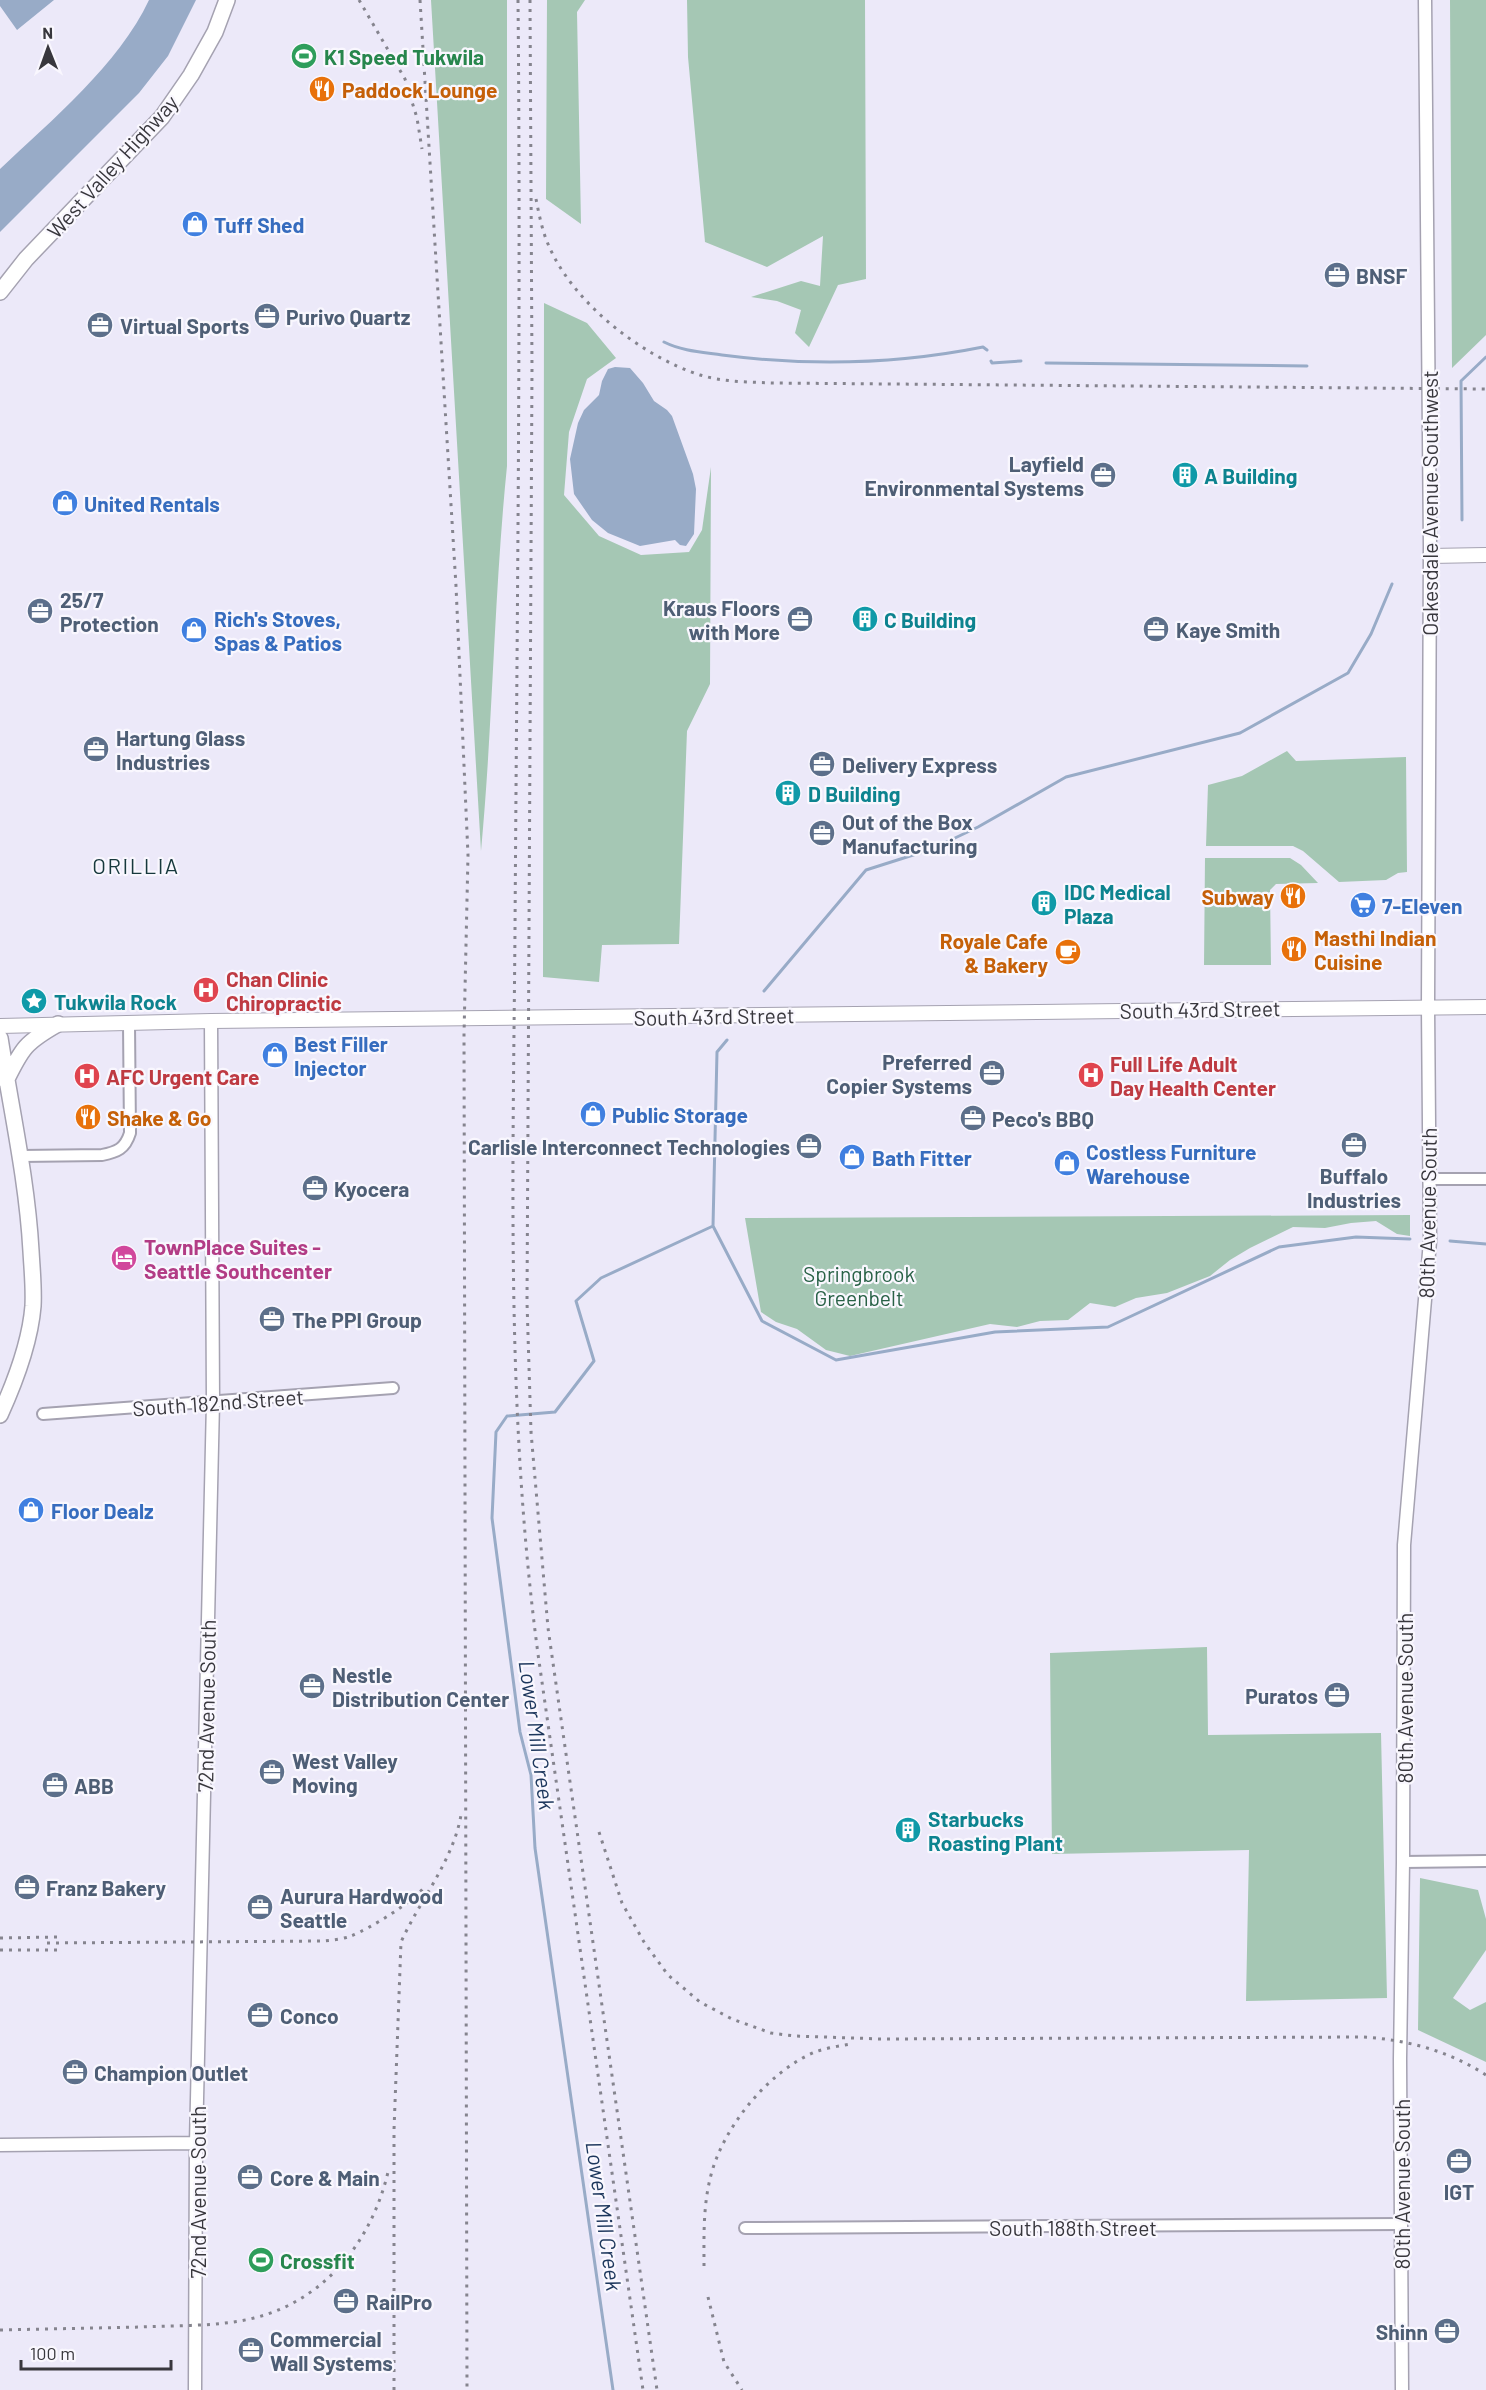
<svg xmlns="http://www.w3.org/2000/svg" width="1486" height="2390" viewBox="0 0 1486 2390" font-family="Barlow,sans-serif">
  <style>
    .green { fill: #a5c7b4 }
    .water { fill: #98abc7 }
    .lines { fill: none; stroke-linecap: round; stroke-linejoin: round }
    .stream { stroke: #98abc7; stroke-width: 3 }
    .minor-casing { stroke: #a5a2b1; stroke-width: 14 }
    .tertiary-casing { stroke: #a5a2b1; stroke-width: 15 }
    .secondary-casing { stroke: #a5a2b1; stroke-width: 16 }
    .primary-casing { stroke: #a5a2b1; stroke-width: 18 }
    .minor { stroke: #fff; stroke-width: 10 }
    .tertiary { stroke: #fff; stroke-width: 12 }
    .secondary { stroke: #fff; stroke-width: 14 }
    .primary { stroke: #fff; stroke-width: 15 }
    .rail { stroke: #85848e; stroke-width: 3; stroke-dasharray: 3 6; stroke-linecap: butt }
    .labels { text-anchor: middle; dominant-baseline: central; stroke-width: 4.5; stroke-linejoin: round; paint-order: stroke }
    .leisure-label { font-size: 21px; font-weight: bold; fill: #27864d; stroke: #f9f7fe; text-anchor: start }
    .food-label { font-size: 21px; font-weight: bold; fill: #c56008; stroke: #f9f7fe; text-anchor: start }
    .street-label { font-size: 21px; fill: #38373d; stroke: #f9f7fe }
    .shop-label { font-size: 21px; font-weight: bold; fill: #366cbe; stroke: #f9f7fe; text-anchor: start }
    .service-label { font-size: 21px; font-weight: bold; fill: #4e5e75; stroke: #f9f7fe; text-anchor: start }
    .culture-label { font-size: 21px; font-weight: bold; fill: #0d838f; stroke: #f9f7fe; text-anchor: start }
    .health-label { font-size: 21px; font-weight: bold; fill: #be3a42; stroke: #f9f7fe; text-anchor: start }
    .hotel-label { font-size: 21px; font-weight: bold; fill: #b23c85; stroke: #f9f7fe; text-anchor: start }
    .park-label { font-size: 21px; fill: #286146; stroke: #f9f7fe }
    .neighbourhood-label { font-size: 22px; letter-spacing: 1.5px; fill: #17393d; stroke: #f9f7fe }
    .water-label { font-size: 22px; font-style: italic; fill: #1c365c; stroke: #f9f7fe }
  </style>
  <rect width="100%" height="100%" fill="#ece9f9"/>
  <!-- green -->
  <path class="green" d="M431 0H507V466C494 594 493 723 481 851Z
    M547 0H585L577 12 581 224 546 199Z
    M687 0H865L866 279 838 285 809 347 795 333 801 310 777 301 751 297 801 281 820 286 823 236 767 267 705 242 688 57Z
    M1450 0H1486V335L1452 368Z
    M544 303 587 323 616 358 587 379 569 432 564 495 599 536 641 555 689 552 702 530 711 467 710 684 687 731 679 944 602 945 599 982 543 977Z
    M1287 751 1296 761 1406 757 1407 872 1398 873 1386 880 1339 882 1303 851 1293 846H1206L1208 785 1242 776Z
    M1205 858H1290L1301 865 1318 883 1276 884 1270 890 1271 965H1204Z
    M1410 1215V1236L1397 1234 1376 1221 1351 1223 1325 1228 1293 1227 1250 1248 1230 1260 1210 1276 1167 1293 1136 1298 1115 1307 1090 1303 1068 1320 1040 1321 1017 1327 990 1324 850 1356 826 1350 797 1329 776 1322 761 1312 745 1218Z
    M1207 1647 1208 1735 1381 1733 1387 1998 1246 2001 1249 1850 1052 1854 1050 1653Z
    M1420 1878 1478 1890 1486 1919V1950L1453 1998 1470 2010 1486 2002V2062L1418 2030Z"/>
  <!-- water -->
  <path class="water" d="M0 0H54L17 30 0 6Z
    M149 0H196L168 56 139 93 0 232V169C51 121 119 64 149 0Z
    M615 367 630 368 643 383 654 401 667 410 672 416 693 474 696 489 694 534 686 546 680 545 675 540 640 546 608 533 592 520 574 494 570 459 578 423 584 410 599 395 602 381 608 369Z"/>
  <g class="lines">
    <!-- stream -->
    <path class="stream" d="M664 342C682 351 701 352 722 355 807 366 898 364 983 347L987 350
      M991 361 992 363 1021 361
      M1046 363 1307 366
      M1462 520 1461 381 1486 357
      M764 991 866 870 932 849 978 827 1066 777 1240 733 1348 673 1371 634 1392 584
      M727 1040 717 1052 713 1226 762 1321 836 1360 995 1332 1108 1327 1279 1247 1356 1237 1410 1239
      M1450 1241 1486 1244
      M613 2390 535 1848 531 1775 520 1732 492 1518 496 1432 507 1416 555 1412 594 1361 576 1301 601 1278 713 1226"/>
    <defs>
      <path id="minor" d="M21 1156 102 1155C117 1152 125 1149 130 1133L129 1024
        M1430 1179H1486
        M43 1414 393 1388
        M1403 1862 1486 1861
        M745 2228 1401 2224"/>
      <path id="tertiary" d="M0 2145 196 2143
        M195 2390 196 2143 213 1402 211 1021
        M1402 2390 1400 2059 1403 1862 1404 1545 1430 1241 1428 1007 1430 546 1425 0"/>
      <path id="secondary" d="M1430 556 1486 555
        M0 1026 211 1021 1486 1007"/>
      <path id="primary" d="M0 292 26 259 162 117 191 75 215 32 227 0
        M0 1038C11 1109 27 1179 31 1251 32 1269 34 1288 33 1306 30 1344 15 1382 0 1415
        M6 1081C22 1048 26 1042 58 1024"/>
    </defs>
    <!-- minor casing -->
    <use href="#minor" class="minor-casing"/>
    <!-- tertiary casing -->
    <use href="#tertiary" class="tertiary-casing"/>
    <!-- secondary casing -->
    <use href="#secondary" class="secondary-casing"/>
    <!-- primary casing -->
    <use href="#primary" class="primary-casing"/>
    <!-- minor -->
    <use href="#minor" class="minor"/>
    <!-- tertiary -->
    <use href="#tertiary" class="tertiary"/>
    <!-- secondary -->
    <use href="#secondary" class="secondary"/>
    <!-- primary -->
    <use href="#primary" class="primary"/>
    <!-- rail -->
    <path class="rail" d="M359 0 405 79 417 118 422 149
      M420 0 456 586 468 855 464 1035 467 2390
      M518 0C521 310 517 621 515 931 513 1173 506 1414 538 1654L643 2390
      M530 0 532 369 527 1302 531 1432 548 1628 657 2390
      M536 199C539 214 542 230 548 244 572 302 641 356 700 375 723 382 749 382 773 383L1486 389
      M599 1832 622 1903 644 1942 668 1975 700 2002 732 2019 771 2033 795 2036 881 2039 1364 2037C1408 2040 1449 2051 1486 2075
      M0 1938 57 1937
      M47 1943 324 1941C333 1940 343 1939 351 1936 369 1929 415 1901 425 1886
      M0 1950H58
      M704 2266C704 2237 703 2208 710 2179 721 2130 767 2072 815 2052 826 2048 839 2046 851 2044
      M708 2297 724 2362 742 2390
      M0 2330C47 2329 94 2328 141 2327 178 2325 218 2327 254 2318 326 2300 372 2240 388 2172
      M394 2390V2130L401 1942C420 1900 453 1861 461 1815"/>
  </g>
  <!-- icons -->
  <defs>
    <symbol id="stadium-disc" viewBox="-11 -11 22 22"><circle r="9.5" fill="#2e9e5b" stroke="#f9f7fe"/><path d="M0-5a6.5 5 0 1 0 0 10a6.5 5 0 1 0 0-10ZM-3.5-1.8h7v3.6h-7Z" fill="#fff"/></symbol>
    <symbol id="restaurant-disc" viewBox="-11 -11 22 22"><circle r="9.5" fill="#e8710a" stroke="#f9f7fe"/><path d="M-5-6h1v4h1v-4h1v4h1v-4h1v5L-1.5 .5V6h-2V.5L-5-1ZM5-6V6H3V1.5H1.5Q1.5-4 5-6Z" fill="#fff"/></symbol>
    <symbol id="shop-disc" viewBox="-11 -11 22 22"><circle r="9.5" fill="#3f7fe0" stroke="#f9f7fe"/><path d="M-5-2.5h2.3a2.7 3.5 0 0 1 5.4 0H5L5.5 6h-11ZM-1.5-2.5h3a1.5 2.3 0 0 0-3 0Z" fill="#fff"/></symbol>
    <symbol id="office-disc" viewBox="-11 -11 22 22"><circle r="9.5" fill="#5c6f8a" stroke="#f9f7fe"/><path d="M-6-3h4V-5.5h4V-3h4V5H-6ZM-1-4.5V-3h2v-1.5ZM-6 0V1H6V0Z" fill="#fff"/></symbol>
    <symbol id="building-disc" viewBox="-11 -11 22 22"><circle r="9.5" fill="#0f9aa8" stroke="#f9f7fe"/><path d="M-4-6H4V6H1V3H-1V6H-4ZM-2.5-4.3h1.7v1.8h-1.7ZM.8-4.3h1.7v1.8H.8ZM-2.5-1h1.7V.8h-1.7ZM.8-1h1.7V.8H.8Z" fill="#fff"/></symbol>
    <symbol id="supermarket-disc" viewBox="-11 -11 22 22"><circle r="9.5" fill="#3f7fe0" stroke="#f9f7fe"/><path d="M-6-5.5h2.5l.6 2H6L4.5 2H-2.5L-4.4-4H-6ZM-1.5 3.2a1.3 1.3 0 1 0 .1 0ZM3 3.2a1.3 1.3 0 1 0 .1 0Z" fill="#fff"/></symbol>
    <symbol id="cafe-disc" viewBox="-11 -11 22 22"><circle r="9.5" fill="#e8710a" stroke="#f9f7fe"/><path d="M-5.5-4.5H6V0H3Q3 3.5 0 3.5H-2.5Q-5.5 3.5-5.5 0ZM3-3.2v2h1.7v-2ZM-6 4.5H4V6H-6Z" fill="#fff"/></symbol>
    <symbol id="hospital-disc" viewBox="-11 -11 22 22"><circle r="9.5" fill="#e0444e" stroke="#f9f7fe"/><path d="M-5-5h3v3.5h4V-5h3V5h-3V1.5h-4V5h-3Z" fill="#fff"/></symbol>
    <symbol id="sight-disc" viewBox="-11 -11 22 22"><circle r="9.5" fill="#0f9aa8" stroke="#f9f7fe"/><path d="M0-6L1.8-2.2L6-1.7L2.9 1.2L3.7 5.4L0 3.3L-3.7 5.4L-2.9 1.2L-6-1.7L-1.8-2.2Z" fill="#fff"/></symbol>
    <symbol id="hotel-disc" viewBox="-11 -11 22 22"><circle r="9.5" fill="#d1479c" stroke="#f9f7fe"/><path d="M-6-4.5h1.5V1H6V5H4.5V3h-9V5H-6ZM-4 0a1.8 1.8 0 1 1 3.6 0ZM.5 0V-2.5h3Q6-2.5 6 0Z" fill="#fff"/></symbol>
  </defs>
  <g fill-rule="evenodd">
    <use href="#stadium-disc" x="289" y="41" width="30" height="30"/>
    <use href="#restaurant-disc" x="307" y="74" width="30" height="30"/>
    <use href="#shop-disc" x="180" y="209" width="30" height="30"/>
    <use href="#office-disc" x="1322" y="260" width="30" height="30"/>
    <use href="#office-disc" x="252" y="301" width="30" height="30"/>
    <use href="#office-disc" x="85" y="310" width="30" height="30"/>
    <use href="#office-disc" x="1088" y="460" width="30" height="30"/>
    <use href="#building-disc" x="1170" y="460" width="30" height="30"/>
    <use href="#shop-disc" x="50" y="488" width="30" height="30"/>
    <use href="#office-disc" x="25" y="596" width="30" height="30"/>
    <use href="#office-disc" x="785" y="604" width="30" height="30"/>
    <use href="#building-disc" x="850" y="604" width="30" height="30"/>
    <use href="#office-disc" x="1141" y="614" width="30" height="30"/>
    <use href="#shop-disc" x="179" y="615" width="30" height="30"/>
    <use href="#office-disc" x="81" y="734" width="30" height="30"/>
    <use href="#office-disc" x="807" y="749" width="30" height="30"/>
    <use href="#building-disc" x="773" y="778" width="30" height="30"/>
    <use href="#office-disc" x="807" y="818" width="30" height="30"/>
    <use href="#restaurant-disc" x="1278" y="881" width="30" height="30"/>
    <use href="#building-disc" x="1029" y="888" width="30" height="30"/>
    <use href="#supermarket-disc" x="1348" y="890" width="30" height="30"/>
    <use href="#restaurant-disc" x="1279" y="934" width="30" height="30"/>
    <use href="#cafe-disc" x="1053" y="937" width="30" height="30"/>
    <use href="#hospital-disc" x="191" y="975" width="30" height="30"/>
    <use href="#sight-disc" x="19" y="986" width="30" height="30"/>
    <use href="#shop-disc" x="260" y="1040" width="30" height="30"/>
    <use href="#office-disc" x="977" y="1058" width="30" height="30"/>
    <use href="#hospital-disc" x="1076" y="1060" width="30" height="30"/>
    <use href="#hospital-disc" x="72" y="1061" width="30" height="30"/>
    <use href="#shop-disc" x="578" y="1099" width="30" height="30"/>
    <use href="#restaurant-disc" x="73" y="1102" width="30" height="30"/>
    <use href="#office-disc" x="958" y="1103" width="30" height="30"/>
    <use href="#office-disc" x="1339" y="1130" width="30" height="30"/>
    <use href="#office-disc" x="794" y="1131" width="30" height="30"/>
    <use href="#shop-disc" x="837" y="1142" width="30" height="30"/>
    <use href="#shop-disc" x="1052" y="1148" width="30" height="30"/>
    <use href="#office-disc" x="300" y="1173" width="30" height="30"/>
    <use href="#hotel-disc" x="109" y="1243" width="30" height="30"/>
    <use href="#office-disc" x="257" y="1304" width="30" height="30"/>
    <use href="#shop-disc" x="16" y="1495" width="30" height="30"/>
    <use href="#office-disc" x="297" y="1671" width="30" height="30"/>
    <use href="#office-disc" x="1322" y="1680" width="30" height="30"/>
    <use href="#office-disc" x="257" y="1757" width="30" height="30"/>
    <use href="#office-disc" x="40" y="1770" width="30" height="30"/>
    <use href="#building-disc" x="893" y="1815" width="30" height="30"/>
    <use href="#office-disc" x="12" y="1872" width="30" height="30"/>
    <use href="#office-disc" x="245" y="1892" width="30" height="30"/>
    <use href="#office-disc" x="245" y="2000" width="30" height="30"/>
    <use href="#office-disc" x="60" y="2057" width="30" height="30"/>
    <use href="#office-disc" x="1444" y="2146" width="30" height="30"/>
    <use href="#office-disc" x="235" y="2162" width="30" height="30"/>
    <use href="#stadium-disc" x="246" y="2245" width="30" height="30"/>
    <use href="#office-disc" x="331" y="2286" width="30" height="30"/>
    <use href="#office-disc" x="1432" y="2316" width="30" height="30"/>
    <use href="#office-disc" x="236" y="2335" width="30" height="30"/>
  </g>
  <g class="labels">
    <!-- leisure labels -->
    <g class="leisure-label">
      <text x="324" y="56">K1 Speed Tukwila</text>
      <text x="280" y="2260">Crossfit</text>
    </g>
    <!-- food labels -->
    <g class="food-label">
      <text x="342" y="89">Paddock Lounge</text>
      <text x="1274" y="896" text-anchor="end">Subway</text>
      <text x="1314" y="937">Masthi Indian<tspan x="1314" dy="24">Cuisine</tspan></text>
      <text x="1048" y="940" text-anchor="end">Royale Cafe<tspan x="1048" dy="24">&amp; Bakery</tspan></text>
      <text x="107" y="1117">Shake &amp; Go</text>
    </g>
    <!-- street labels -->
    <g class="street-label">
      <text transform="translate(112 166) rotate(-48)">West Valley Highway</text>
      <text transform="translate(1429 503) rotate(-90)">Oakesdale Avenue Southwest</text>
      <text transform="translate(1200 1009) rotate(-1)">South 43rd Street</text>
      <text transform="translate(714 1016) rotate(-1)">South 43rd Street</text>
      <text transform="translate(1427 1213) rotate(-89)">80th Avenue South</text>
      <text transform="translate(218 1402) rotate(-4)">South 182nd Street</text>
      <text transform="translate(1404 1698) rotate(-90)">80th Avenue South</text>
      <text transform="translate(206 1706) rotate(-89)">72nd Avenue South</text>
      <text transform="translate(1401 2184) rotate(-90)">80th Avenue South</text>
      <text transform="translate(197 2192) rotate(-90)">72nd Avenue South</text>
      <text x="1073" y="2227">South 188th Street</text>
    </g>
    <!-- shop labels -->
    <g class="shop-label">
      <text x="214" y="224">Tuff Shed</text>
      <text x="84" y="503">United Rentals</text>
      <text x="214" y="618">Rich's Stoves,<tspan x="214" dy="24">Spas &amp; Patios</tspan></text>
      <text x="1382" y="905">7-Eleven</text>
      <text x="294" y="1043">Best Filler<tspan x="294" dy="24">Injector</tspan></text>
      <text x="612" y="1114">Public Storage</text>
      <text x="1086" y="1151">Costless Furniture<tspan x="1086" dy="24">Warehouse</tspan></text>
      <text x="872" y="1157">Bath Fitter</text>
      <text x="51" y="1510">Floor Dealz</text>
    </g>
    <!-- service labels -->
    <g class="service-label">
      <text x="1356" y="275">BNSF</text>
      <text x="286" y="316">Purivo Quartz</text>
      <text x="120" y="325">Virtual Sports</text>
      <text x="1084" y="463" text-anchor="end">Layfield<tspan x="1084" dy="24">Environmental Systems</tspan></text>
      <text x="60" y="599">25/7<tspan x="60" dy="24">Protection</tspan></text>
      <text x="780" y="607" text-anchor="end">Kraus Floors<tspan x="780" dy="24">with More</tspan></text>
      <text x="1176" y="629">Kaye Smith</text>
      <text x="116" y="737">Hartung Glass<tspan x="116" dy="24">Industries</tspan></text>
      <text x="842" y="764">Delivery Express</text>
      <text x="842" y="821">Out of the Box<tspan x="842" dy="24">Manufacturing</tspan></text>
      <text x="972" y="1061" text-anchor="end">Preferred<tspan x="972" dy="24">Copier Systems</tspan></text>
      <text x="992" y="1118">Peco's BBQ</text>
      <text x="790" y="1146" text-anchor="end">Carlisle Interconnect Technologies</text>
      <text x="1354" y="1175" text-anchor="middle">Buffalo<tspan x="1354" dy="24">Industries</tspan></text>
      <text x="334" y="1188">Kyocera</text>
      <text x="292" y="1319">The PPI Group</text>
      <text x="332" y="1674">Nestle<tspan x="332" dy="24">Distribution Center</tspan></text>
      <text x="1318" y="1695" text-anchor="end">Puratos</text>
      <text x="292" y="1760">West Valley<tspan x="292" dy="24">Moving</tspan></text>
      <text x="74" y="1785">ABB</text>
      <text x="46" y="1887">Franz Bakery</text>
      <text x="280" y="1895">Aurura Hardwood<tspan x="280" dy="24">Seattle</tspan></text>
      <text x="280" y="2015">Conco</text>
      <text x="94" y="2072">Champion Outlet</text>
      <text x="270" y="2177">Core &amp; Main</text>
      <text x="1459" y="2191" text-anchor="middle">IGT</text>
      <text x="366" y="2301">RailPro</text>
      <text x="1428" y="2331" text-anchor="end">Shinn</text>
      <text x="270" y="2338">Commercial<tspan x="270" dy="24">Wall Systems</tspan></text>
    </g>
    <!-- culture labels -->
    <g class="culture-label">
      <text x="1204" y="475">A Building</text>
      <text x="884" y="619">C Building</text>
      <text x="808" y="793">D Building</text>
      <text x="1064" y="891">IDC Medical<tspan x="1064" dy="24">Plaza</tspan></text>
      <text x="54" y="1001">Tukwila Rock</text>
      <text x="928" y="1818">Starbucks<tspan x="928" dy="24">Roasting Plant</tspan></text>
    </g>
    <!-- health labels -->
    <g class="health-label">
      <text x="226" y="978">Chan Clinic<tspan x="226" dy="24">Chiropractic</tspan></text>
      <text x="1110" y="1063">Full Life Adult<tspan x="1110" dy="24">Day Health Center</tspan></text>
      <text x="106" y="1076">AFC Urgent Care</text>
    </g>
    <!-- hotel labels -->
    <g class="hotel-label">
      <text x="144" y="1246">TownPlace Suites -<tspan x="144" dy="24">Seattle Southcenter</tspan></text>
    </g>
    <!-- park labels -->
    <g class="park-label">
      <text x="859" y="1273">Springbrook<tspan x="859" dy="24">Greenbelt</tspan></text>
    </g>
    <!-- neighbourhood labels -->
    <g class="neighbourhood-label">
      <text x="136" y="865">ORILLIA</text>
    </g>
    <!-- water labels -->
    <g class="water-label">
      <text transform="translate(538 1735) rotate(82)">Lower Mill Creek</text>
      <text transform="translate(605 2216) rotate(82)">Lower Mill Creek</text>
    </g>
  </g>
  <!-- north arrow -->
  <g transform="translate(48 48) rotate(359)" stroke="#f9f7fe" stroke-width="4.5" paint-order="stroke">
  <path d="M0-4.5L10 22L0 15L-10 22Z" fill="#38373d"/>
  <text y="-9" font-size="16" font-weight="bold" text-anchor="middle" fill="#38373d">N</text>
  </g>
  <!-- scale -->
  <path d="M21 2360v9h150v-9" fill="none" stroke="#38373d" stroke-width="3"/>
  <text x="30" y="2360" font-size="18" fill="#38373d" stroke="#f9f7fe" stroke-width="4.5" paint-order="stroke">100 m</text>
</svg>
